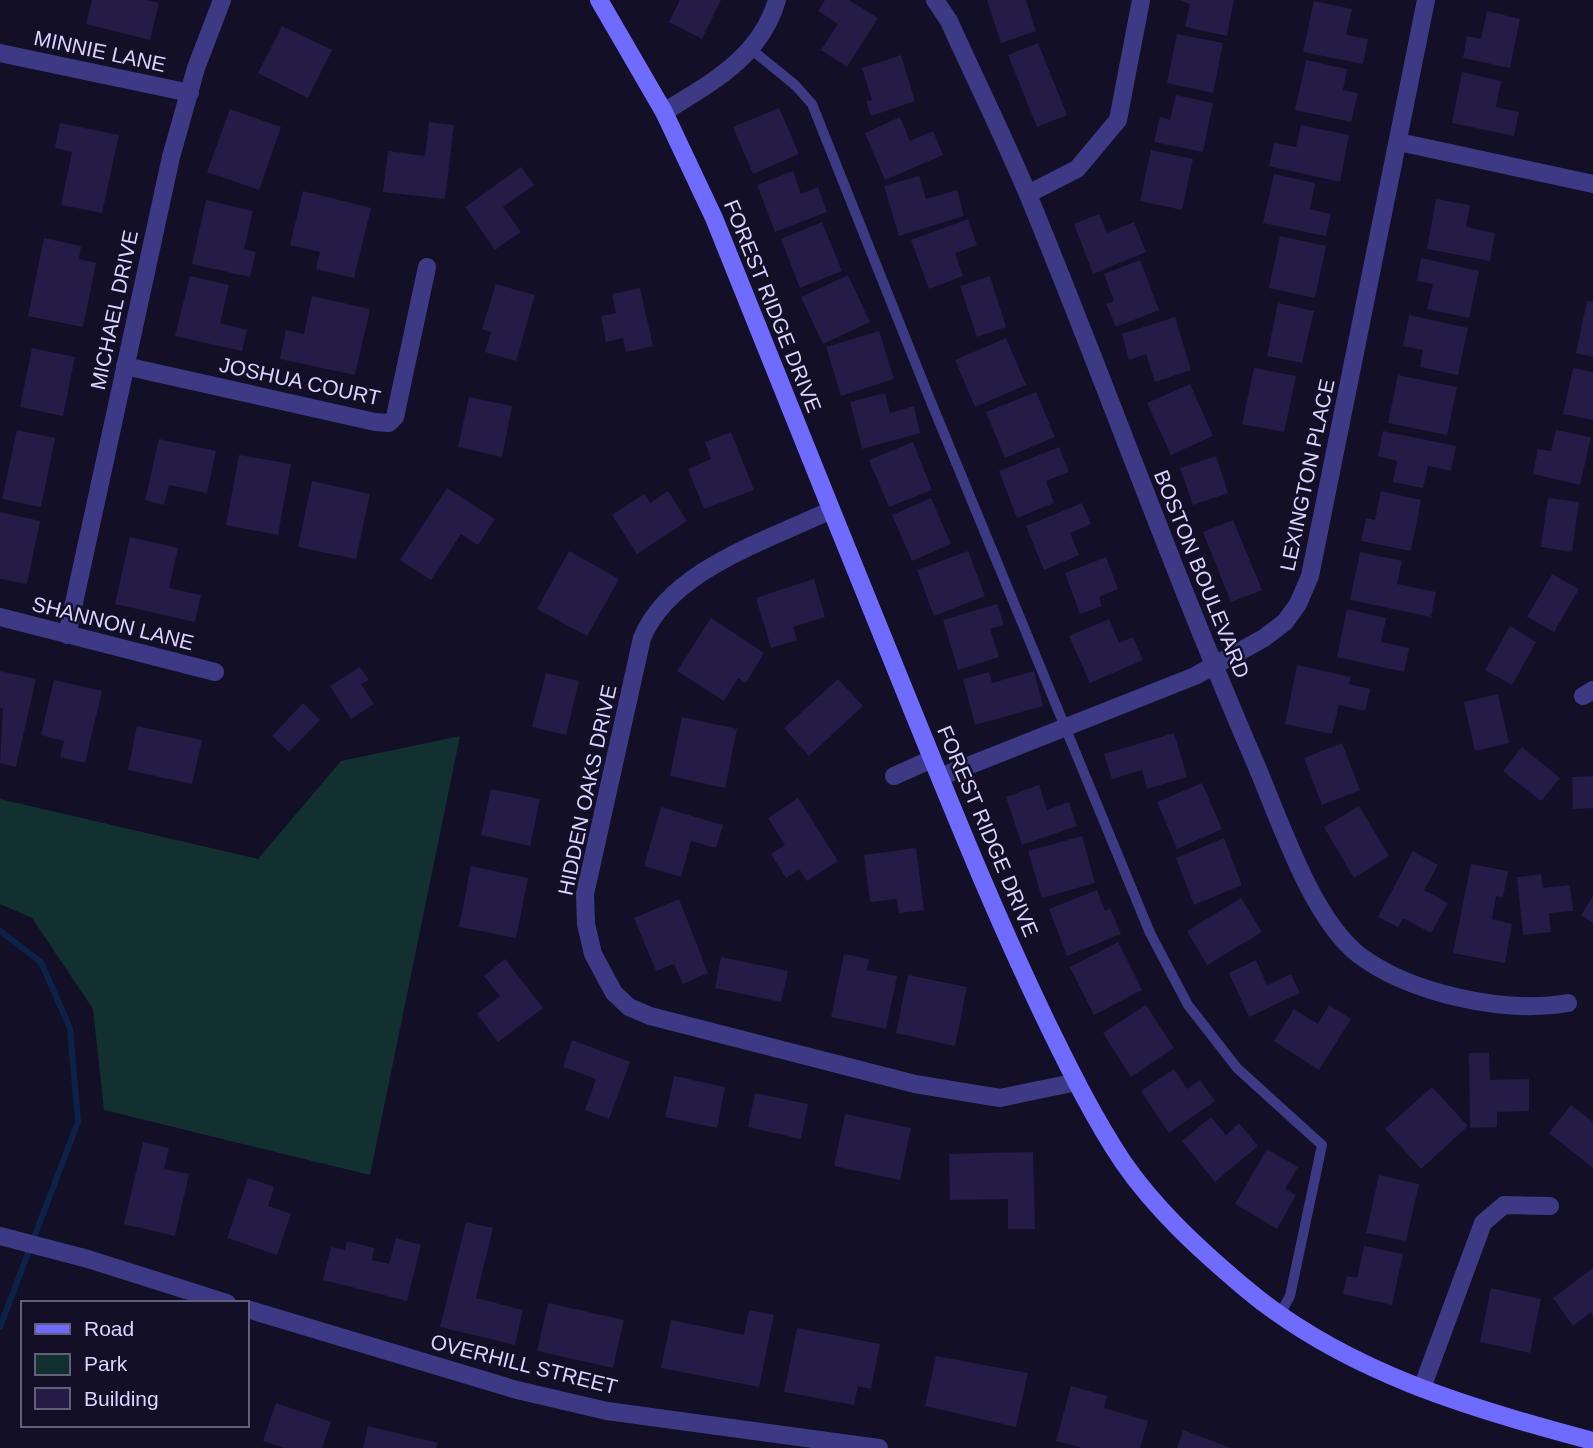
<svg xmlns="http://www.w3.org/2000/svg" width="1593" height="1448" viewBox="0 0 1593 1448" font-family="Arial,sans-serif">
  <style>
    .green { fill: #12302f }
    .lines { fill: none; stroke-linecap: round; stroke-linejoin: round }
    .stream { stroke: #0c2248; stroke-width: 6 }
    .building { fill: #241b47 }
    .service { stroke: #3d3a85; stroke-width: 10 }
    .minor { stroke: #3d3a85; stroke-width: 18 }
    .secondary { stroke: #6f6bff; stroke-width: 18 }
    .labels { text-anchor: middle; dominant-baseline: central; stroke-width: 5; stroke-linejoin: round; paint-order: stroke }
    .street-label { font-size: 21px; fill: #d9d4ff; stroke: #130f26 }
  </style>
  <rect width="100%" height="100%" fill="#130f26"/>
  <!-- green -->
  <path class="green" d="M460 736 370 1175 104 1110 93 1009 32 918 0 904V799L258 859 341 761Z"/>
  <g class="lines">
    <!-- stream -->
    <path class="stream" d="M0 931 41 962 70 1028 78 1122 0 1327"/>
  </g>
  <!-- building -->
  <path class="building" d="M92 0H146L159 3 150 40 86 24Z
    M680 0H721L702 39 669 22Z
    M825 0H849L878 18 847 67 821 50 838 24 818 11Z
    M987 0H1026L1036 31 1001 43Z
    M1179 0H1234L1227 36 1185 27 1190 4Z
    M1314 1 1352 9 1346 35 1368 39 1363 64 1303 52Z
    M1487 11 1520 19 1510 68 1463 58 1467 36 1481 39Z
    M282 26 332 50 308 98 258 73Z
    M1177 34 1223 43 1213 93 1167 83Z
    M1038 43 1067 115 1037 127 1008 55Z
    M901 55 915 101 871 116 866 101 872 100 862 68Z
    M1306 60 1347 69 1343 90 1358 93 1351 122 1295 110Z
    M1462 72 1501 81 1496 107 1519 112 1514 136 1452 123Z
    M1176 95 1213 103 1203 152 1154 142 1160 117 1170 120Z
    M779 108 799 154 753 174 733 127Z
    M230 109 281 127 259 190 207 172Z
    M900 117 910 141 933 131 943 155 885 180 865 133Z
    M429 122 454 125 445 199 383 192 388 151 425 156Z
    M60 123 119 135 102 213 61 205 72 152 55 148Z
    M1301 125 1349 135 1340 182 1269 166 1274 143 1296 147Z
    M1151 150 1193 159 1182 210 1140 201Z
    M521 167 534 185 503 207 521 232 495 250 465 207Z
    M793 171 801 194 818 187 827 212 775 232 757 185Z
    M1274 174 1315 183 1310 209 1331 214 1326 236 1263 223Z
    M919 176 926 199 957 190 964 216 899 236 884 186Z
    M303 191 371 208 354 278 316 269 320 252 290 245Z
    M1436 199 1470 205 1466 227 1495 233 1490 261 1427 249Z
    M206 200 253 211 244 249 256 252 250 277 192 264Z
    M1099 214 1107 233 1134 222 1146 252 1093 274 1074 224Z
    M968 219 977 245 955 253 963 276 929 289 911 240Z
    M822 222 842 271 800 288 781 239Z
    M1280 236 1326 246 1315 298 1269 288Z
    M44 238 81 246 79 259 96 263 83 327 28 316Z
    M1421 258 1479 271 1469 318 1427 309 1433 284 1417 281Z
    M1140 260 1159 310 1116 327 1106 304 1114 301 1104 274Z
    M848 275 870 322 823 344 801 297Z
    M190 276 229 285 220 323 247 330 242 351 175 336Z
    M990 276 1006 327 977 337 960 286Z
    M496 284 535 295 516 361 485 352 491 332 482 329Z
    M640 288 653 346 626 352 623 338 606 342 601 316 616 313 612 294Z
    M312 296 370 309 355 375 280 359 286 330 304 334Z
    M1587 301 1593 302V357L1576 353Z
    M1278 303 1314 311 1302 363 1267 356Z
    M1409 315 1468 328 1458 375 1420 367 1423 350 1403 346Z
    M1175 317 1191 370 1155 382 1146 354 1129 360 1122 334Z
    M879 331 894 379 841 396 826 347Z
    M1006 338 1026 385 975 407 955 360Z
    M32 348 75 357 63 416 20 407Z
    M1254 368 1296 376 1284 432 1242 424Z
    M1573 368 1593 372V420L1563 414Z
    M1398 375 1457 387 1447 435 1388 423Z
    M1190 384 1213 436 1171 455 1147 403Z
    M1036 392 1055 437 1005 458 986 412Z
    M885 393 890 413 914 406 920 433 862 449 850 402Z
    M469 397 512 406 502 457 458 447Z
    M17 430 55 438 41 507 2 499Z
    M1556 430 1591 437 1580 485 1533 474 1538 449 1551 451Z
    M1383 431 1456 446 1451 471 1428 466 1423 488 1393 482 1397 461 1378 456Z
    M731 432 754 490 704 509 688 469 711 459 705 442Z
    M159 439 216 451 207 493 169 485 164 505 145 500Z
    M913 442 932 490 889 507 869 460Z
    M1059 447 1069 472 1046 481 1054 503 1017 518 999 471Z
    M239 455 291 464 278 535 226 525Z
    M1216 456 1228 493 1193 505 1180 468Z
    M312 481 370 494 356 559 298 547Z
    M447 488 495 519 478 545 461 534 431 580 400 560Z
    M668 491 687 521 637 554 612 515 644 494 650 503Z
    M1381 491 1421 500 1411 551 1361 541 1366 518 1375 520Z
    M931 498 951 544 912 561 892 515Z
    M1548 498 1579 502 1572 552 1541 547Z
    M1082 503 1091 524 1070 533 1079 555 1044 570 1026 526Z
    M0 512 40 521 27 584 0 579Z
    M1233 520 1262 590 1231 602 1203 532Z
    M130 537 178 548 169 588 201 595 195 622 115 604Z
    M569 551 619 579 587 636 537 609Z
    M968 551 985 596 934 616 917 570Z
    M1360 552 1402 561 1397 584 1436 592 1431 617 1350 600Z
    M1106 557 1118 589 1099 597 1102 606 1080 614 1065 573Z
    M1552 574 1579 589 1554 632 1527 617Z
    M814 579 825 617 793 627 797 640 771 648 756 598Z
    M997 604 1004 625 990 629 999 657 958 670 943 620Z
    M1347 609 1386 618 1381 642 1409 648 1404 672 1337 657Z
    M711 618 764 653 746 683 738 678 724 701 677 671Z
    M1109 619 1119 643 1133 637 1143 660 1090 683 1069 636Z
    M1510 626 1536 642 1512 685 1485 670Z
    M1297 665 1351 677 1349 684 1370 689 1365 711 1339 705 1332 734 1285 724Z
    M360 667 369 680 361 684 374 704 351 719 330 686Z
    M0 671 36 679 16 767 0 763 3 709 0 708Z
    M1034 671 1043 706 975 725 963 679 989 672 992 683Z
    M546 673 579 681 566 735 532 727Z
    M838 679 863 706 809 756 784 728Z
    M54 680 102 691 85 763 60 757 64 741 41 735Z
    M1498 694 1509 743 1475 751 1464 702Z
    M303 703 320 720 289 752 272 736Z
    M682 717 737 729 725 788 670 776Z
    M137 726 202 740 192 784 128 770Z
    M1174 733 1187 777 1147 789 1142 770 1112 779 1104 754Z
    M1342 743 1360 790 1322 805 1304 758Z
    M1522 747 1560 778 1541 801 1503 771Z
    M1593 776V808L1573 809 1572 777Z
    M1202 783 1222 829 1177 849 1157 802Z
    M1039 785 1047 810 1069 802 1077 826 1022 845 1006 797Z
    M491 789 540 799 530 846 481 835Z
    M798 798 838 861 807 881 799 869 786 878 771 854 785 845 768 818Z
    M1359 806 1389 856 1354 878 1324 827Z
    M661 807 723 825 716 848 691 841 681 877 644 866Z
    M1082 836 1095 883 1042 898 1028 851Z
    M1224 838 1242 885 1194 905 1176 858Z
    M916 848 924 910 899 913 897 899 870 902 864 855Z
    M1413 851 1438 865 1424 890 1448 903 1431 933 1403 918 1398 927 1378 917Z
    M1471 864 1508 871 1503 897 1496 896 1492 919 1512 924 1505 963 1453 953Z
    M471 866 528 878 516 938 459 927Z
    M1541 874 1543 888 1570 885 1573 911 1549 913 1551 932 1523 935 1517 877Z
    M1097 890 1105 911 1110 908 1121 934 1067 956 1049 909Z
    M1593 896V923L1581 915Z
    M1241 898 1262 932 1207 965 1187 931Z
    M679 899 708 973 683 984 674 964 656 971 634 918Z
    M1118 942 1142 990 1094 1015 1070 967Z
    M844 954 869 959 867 970 897 976 886 1029 831 1017Z
    M721 957 788 971 781 1002 715 988Z
    M505 959 543 1008 498 1042 477 1014 500 996 484 976Z
    M1256 960 1267 985 1291 974 1300 993 1249 1017 1229 973Z
    M908 975 967 987 955 1046 896 1033Z
    M1146 1005 1174 1048 1131 1077 1103 1033Z
    M1329 1005 1351 1019 1319 1070 1274 1041 1294 1009 1318 1024Z
    M572 1040 630 1062 609 1119 585 1110 596 1079 563 1067Z
    M1469 1053H1489L1490 1080 1529 1079V1111L1497 1112V1127L1470 1128Z
    M1174 1069 1187 1089 1200 1080 1215 1101 1169 1133 1141 1091Z
    M674 1076 725 1087 717 1128 665 1117Z
    M1432 1087 1468 1126 1421 1169 1385 1129Z
    M755 1093 808 1104 801 1139 748 1127Z
    M1571 1105 1593 1122V1168L1549 1133Z
    M845 1114 911 1128 900 1180 834 1166Z
    M1211 1117 1226 1135 1239 1123 1258 1146 1215 1182 1182 1141Z
    M143 1142 169 1148 164 1169 189 1174 175 1236 124 1224Z
    M1267 1149 1298 1167 1285 1189 1296 1195 1277 1229 1235 1204Z
    M1033 1152 1035 1229H1008V1199L950 1200 949 1154Z
    M1379 1175 1419 1184 1406 1241 1366 1233Z
    M248 1178 274 1187 268 1206 291 1214 277 1255 227 1238Z
    M466 1222 493 1228 476 1298 523 1310 515 1345 440 1327Z
    M396 1238 421 1245 407 1301 323 1280 331 1247 345 1250 347 1241 374 1248 372 1260 389 1264Z
    M1364 1246 1403 1254 1392 1305 1343 1294 1347 1276 1357 1278Z
    M1593 1268V1316L1591 1312 1573 1326 1553 1298Z
    M1491 1288 1541 1299 1530 1353 1480 1342Z
    M548 1303 624 1320 613 1368 537 1351Z
    M749 1310 774 1315 759 1387 661 1368 671 1320 744 1335Z
    M797 1328 880 1344 871 1389 858 1386 854 1405 784 1392Z
    M936 1356 1028 1373 1016 1427 925 1406Z
    M1071 1386 1107 1396 1104 1408 1148 1421 1140 1448H1082L1056 1441Z
    M276 1403 331 1422 322 1448H284L263 1441Z
    M368 1426 438 1443 436 1448H363Z
    M1183 1430 1231 1448H1177Z"/>
  <g class="lines">
    <!-- service -->
    <path class="service" d="M752 50 795 85 812 104 929 397 1150 933 1188 1005 1237 1068 1322 1145 1290 1296 1280 1314"/>
    <!-- minor -->
    <path class="minor" d="M935 0 949 21C975 79 1004 137 1029 197 1105 381 1172 570 1251 753 1277 811 1309 916 1359 955 1411 994 1505 1014 1568 1003
      M0 53 190 93
      M664 112C712 82 760 58 777 0
      M1399 142 1593 184
      M1028 194 1077 169 1118 120 1141 0
      M125 366 375 422 389 423 395 417 427 267
      M831 510C767 541 671 569 642 638L585 894 586 924 593 954 614 993 629 1007 650 1016 915 1084 1000 1098 1077 1082
      M0 617 215 672
      M67 635 171 157 196 68 222 0
      M1583 696 1593 690
      M894 776 932 759
      M940 777 1195 676 1264 638 1285 622 1298 604 1310 576 1426 0
      M0 1236 88 1259 227 1303
      M247 1309 517 1390 607 1411 879 1448
      M1422 1388 1483 1223 1504 1205 1550 1206"/>
    <!-- secondary -->
    <path class="secondary" d="M599 0 664 112 714 218C780 383 847 549 914 714 957 820 1000 926 1050 1029 1072 1074 1095 1120 1123 1162 1156 1210 1201 1251 1245 1288 1343 1371 1471 1409 1593 1441"/>
  </g>
  <g class="labels">
    <!-- street labels -->
    <g class="street-label">
      <text transform="translate(100 51) rotate(12)">MINNIE LANE</text>
      <text transform="translate(773 306) rotate(68)">FOREST RIDGE DRIVE</text>
      <text transform="translate(114 310) rotate(-78)">MICHAEL DRIVE</text>
      <text transform="translate(300 381) rotate(12)">JOSHUA COURT</text>
      <text transform="translate(1307 475) rotate(-78)">LEXINGTON PLACE</text>
      <text transform="translate(1202 574) rotate(68)">BOSTON BOULEVARD</text>
      <text transform="translate(113 623) rotate(14)">SHANNON LANE</text>
      <text transform="translate(587 790) rotate(-78)">HIDDEN OAKS DRIVE</text>
      <text transform="translate(988 831) rotate(67)">FOREST RIDGE DRIVE</text>
      <text transform="translate(524 1364) rotate(14)">OVERHILL STREET</text>
    </g>
  </g>
  <!-- legend -->
  <rect x="21" y="1301" width="228" height="126" fill="#130f26" stroke="#625e7d" stroke-width="2"/>
  <rect x="35" y="1324" width="35" height="10" fill="#6f6bff" stroke="#625e7d" stroke-width="2"/>
  <text x="84" y="1336" font-size="21" fill="#d9d4ff">Road</text>
  <rect x="35" y="1354" width="35" height="21" fill="#12302f" stroke="#625e7d" stroke-width="2"/>
  <text x="84" y="1371" font-size="21" fill="#d9d4ff">Park</text>
  <rect x="35" y="1388" width="35" height="21" fill="#241b47" stroke="#625e7d" stroke-width="2"/>
  <text x="84" y="1406" font-size="21" fill="#d9d4ff">Building</text>
</svg>
